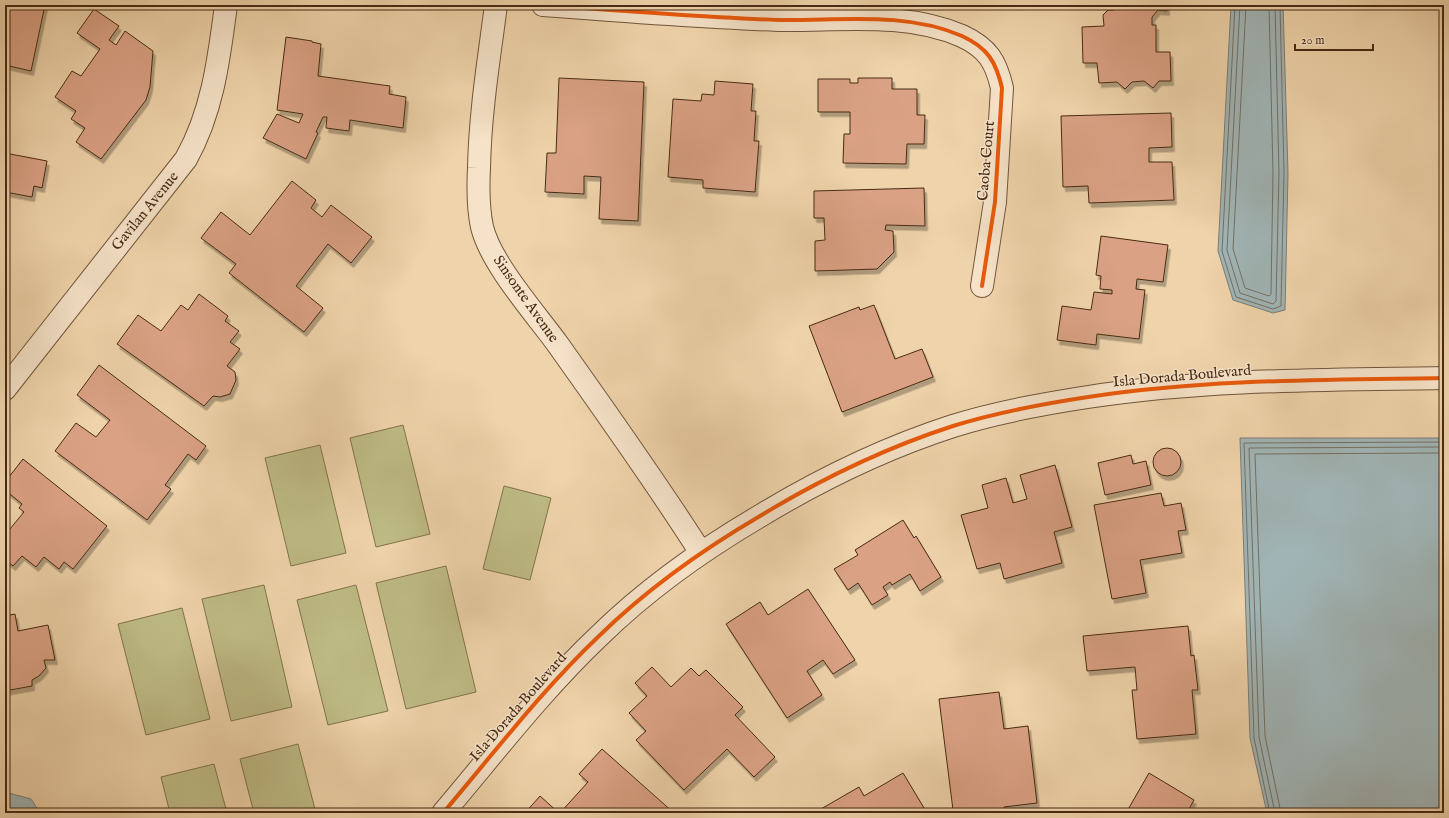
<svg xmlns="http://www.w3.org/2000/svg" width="1449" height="818" viewBox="0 0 1449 818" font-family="'IM FELL English',serif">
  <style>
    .green { fill: #bebb85; stroke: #82734c }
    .water { fill: #a0b4b5; stroke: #7c7d75 }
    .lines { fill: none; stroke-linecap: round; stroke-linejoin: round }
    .shore { stroke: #747064; stroke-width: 1 }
    .building { fill: #daa184; stroke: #472b14; filter: url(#shadow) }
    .minor-casing { stroke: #71553a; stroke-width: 24 }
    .minor { stroke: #f5e2c8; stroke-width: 22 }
    .cycleway-casing { stroke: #f5e2c8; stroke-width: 6 }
    .cycleway { stroke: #e8590c; stroke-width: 4 }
    .labels { text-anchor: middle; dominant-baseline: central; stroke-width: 3; stroke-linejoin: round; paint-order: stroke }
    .street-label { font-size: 15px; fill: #472b14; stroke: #f5e2c8 }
  </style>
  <defs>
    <filter id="shadow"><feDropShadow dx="2.5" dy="4.5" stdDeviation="0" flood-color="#0004"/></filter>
  </defs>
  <rect width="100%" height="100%" fill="#efd3aa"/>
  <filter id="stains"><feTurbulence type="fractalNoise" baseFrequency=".005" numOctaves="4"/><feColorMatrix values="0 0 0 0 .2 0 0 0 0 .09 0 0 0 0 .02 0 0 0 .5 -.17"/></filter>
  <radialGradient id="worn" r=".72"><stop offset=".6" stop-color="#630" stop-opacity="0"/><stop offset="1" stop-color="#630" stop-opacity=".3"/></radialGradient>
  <!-- green -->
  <path class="green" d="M403 425 430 534 376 547 350 438Z
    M320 445 346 553 291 566 265 458Z
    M504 486 551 498 530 580 483 569Z
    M446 566 476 692 406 709 376 583Z
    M264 585 292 707 231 721 202 599Z
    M356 585 388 711 328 725 297 600Z
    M182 608 210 719 146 735 118 624Z
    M298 744 316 813H254L240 759Z
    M214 764 227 813H170L161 777Z"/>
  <!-- water -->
  <path class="water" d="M1231 5H1283L1288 173 1285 310 1273 313 1233 300 1218 251Z
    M1240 438H1444V813H1267L1250 738Z
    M5 792 31 799 40 813H5Z"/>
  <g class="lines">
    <!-- shore -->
    <path class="shore" d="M1235 5 1222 251 1236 297 1273 309 1281 306 1284 173 1280 5
      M1240 5 1227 250 1240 293 1273 304 1276 301 1279 173 1275 5
      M1246 5 1233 249 1245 288 1269 296 1271 294 1273 173 1269 5
      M1270 813 1254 738 1244 443 1444 442
      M1275 813 1259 737 1249 448 1444 447
      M1281 813 1265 736 1255 454 1444 453"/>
  </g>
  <!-- building -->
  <path class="building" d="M10 5H45L31 71 5 65V20H7Z
    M1118 5H1167V11L1158 10 1152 17V25H1156V52H1170L1171 81H1159L1153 88 1144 81 1132 82 1125 89 1117 82 1099 83 1097 63H1083L1082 27 1104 26 1103 15 1108 10H1114Z
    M94 9 119 26 109 40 116 45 125 31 153 51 150 87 146 100 101 159 76 142 85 128 71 119 76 111 55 97 72 71 81 76 100 49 77 33Z
    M286 37 312 41V42L321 44 318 76 390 86 389 94 406 97 403 128 350 120 349 131 326 128 327 117H323L316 132 318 133 306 159 263 138 277 114 299 123 303 114 277 110Z
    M559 78 644 82 638 221 599 219 601 177 584 176V194L545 192 547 153H556Z
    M858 78H892V89H917V115H925L924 144H907L906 164 843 163 844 134H850V112H818V79H850V83H858Z
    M715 81 753 84 751 111H756L754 141H759L755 192 703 188V180L668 177 673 99 701 101 702 94 714 95Z
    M1171 113 1172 147 1149 148V162H1172L1174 200 1089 203 1088 186 1063 187 1061 116Z
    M5 153 47 161 42 188 34 186 32 197 5 192Z
    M292 181 316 200 311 208 322 217 331 205 372 237 351 263 328 244 296 286 323 308 304 332 229 273 236 264 201 238 221 212 250 235Z
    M924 188 925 226 886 225 885 230 893 231 894 252 877 269 815 271V241L825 240 824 218H814V191Z
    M1101 236 1168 245 1163 282 1137 279 1136 289 1145 290 1139 339 1097 334 1096 345 1057 340 1062 306 1091 310 1094 292 1112 294V290L1100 289 1101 276 1096 275Z
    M199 294 228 316 225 321 239 331 230 342 240 349 227 366 235 372 236 380 230 394 220 397 213 396 204 406 117 344 138 315 161 331 181 305 188 310Z
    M874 305 895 359 922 349 933 377 842 412 809 326 859 307 860 310Z
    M99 365 206 446 196 460 188 454 165 485 171 489 147 520 55 451 76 423 96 437 110 420 77 395Z
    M1153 462a14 14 0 1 1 28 0a14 14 0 1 1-28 0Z
    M1131 455 1133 464 1146 461 1151 485 1105 495 1098 463Z
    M23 459 107 526 73 569 64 562 59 569 44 557 36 567 22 556 13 566 5 560V535L24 512 19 508 22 504 5 490V482Z
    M1055 465 1072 527 1054 532 1062 563 1004 579 1000 563 977 569 961 515 988 508 982 485 1006 478 1013 503 1027 499 1020 475Z
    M1161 493 1164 506 1181 503 1186 530 1178 531 1182 553 1140 560 1146 593 1112 599 1094 505Z
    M903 520 914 538 916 536 941 577 920 591 910 574 892 585 890 582 883 587 888 595 872 605 858 583 848 590 834 569 858 555 855 550Z
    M808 589 855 660 833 674 823 660 807 671 822 695 787 718 726 624 760 602 768 615Z
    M15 614 18 631 48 625 55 660H44L46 668 39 676 32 680V686L5 691V616Z
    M1188 626 1191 656 1194 655 1198 690H1192L1196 734 1137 739 1132 690H1137L1135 667 1087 671 1083 636Z
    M652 667 671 687 691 668 699 676 706 670 743 707 735 715 775 757 754 777 727 749 684 790 636 740 646 731 629 713 647 696 635 683Z
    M999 692 1004 729 1028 726 1037 803 1004 807 1005 813H963V809L953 810 939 699Z
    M602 749 674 813H560L588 782 579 774Z
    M903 773 927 813H814L859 787 864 796Z
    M1149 773 1194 800 1188 811 1192 813H1126Z
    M540 796 559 813H525Z"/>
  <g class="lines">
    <defs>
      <path id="minor" d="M496 5C489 59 480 113 479 168 478 187 478 208 482 227 491 264 536 314 559 346 607 414 656 482 701 553
        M543 5C621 11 700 17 779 20 839 21 905 11 962 36 988 48 996 62 1002 88L995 202 982 286
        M5 389 186 159C213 111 219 58 226 5
        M443 813C494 753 542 690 599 636 647 589 702 550 760 516 821 479 885 448 953 426 997 412 1042 404 1088 397 1206 379 1325 380 1444 378"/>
    </defs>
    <!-- minor casing -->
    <use href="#minor" class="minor-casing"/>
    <!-- minor -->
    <use href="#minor" class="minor"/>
    <defs>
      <path id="cycleway" d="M543 5C621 11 700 17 779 20 839 21 905 11 962 36 988 48 996 62 1002 88L995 202 982 286
        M443 813C494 753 542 690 599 636 647 589 702 550 760 516 821 479 885 448 953 426 997 412 1042 404 1088 397 1206 379 1325 380 1444 378"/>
    </defs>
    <!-- cycleway casing -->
    <use href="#cycleway" class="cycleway-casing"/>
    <!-- cycleway -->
    <use href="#cycleway" class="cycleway"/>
  </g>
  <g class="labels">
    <!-- street labels -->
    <g class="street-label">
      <text transform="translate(986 161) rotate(-85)">Caoba Court</text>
      <text transform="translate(145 211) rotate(-51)">Gavilan Avenue</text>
      <text transform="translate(526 299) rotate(55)">Sinsonte Avenue</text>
      <text transform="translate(1182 376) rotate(-5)">Isla Dorada Boulevard</text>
      <text transform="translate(518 707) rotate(-49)">Isla Dorada Boulevard</text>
    </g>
  </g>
  <!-- margin -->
  <rect width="1449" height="818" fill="none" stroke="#efd3aa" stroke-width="20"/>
  <rect x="6" y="6" width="1437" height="806" fill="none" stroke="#472b14" stroke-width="2"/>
  <rect x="10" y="10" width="1429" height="798" fill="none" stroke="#472b14"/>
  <!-- scale -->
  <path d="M1295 44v6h78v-6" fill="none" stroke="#472b14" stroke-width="2"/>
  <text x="1301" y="44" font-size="12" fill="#472b14" stroke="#f5e2c8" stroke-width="3" paint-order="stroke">20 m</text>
  <rect width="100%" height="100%" filter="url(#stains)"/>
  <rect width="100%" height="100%" fill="url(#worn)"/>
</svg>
